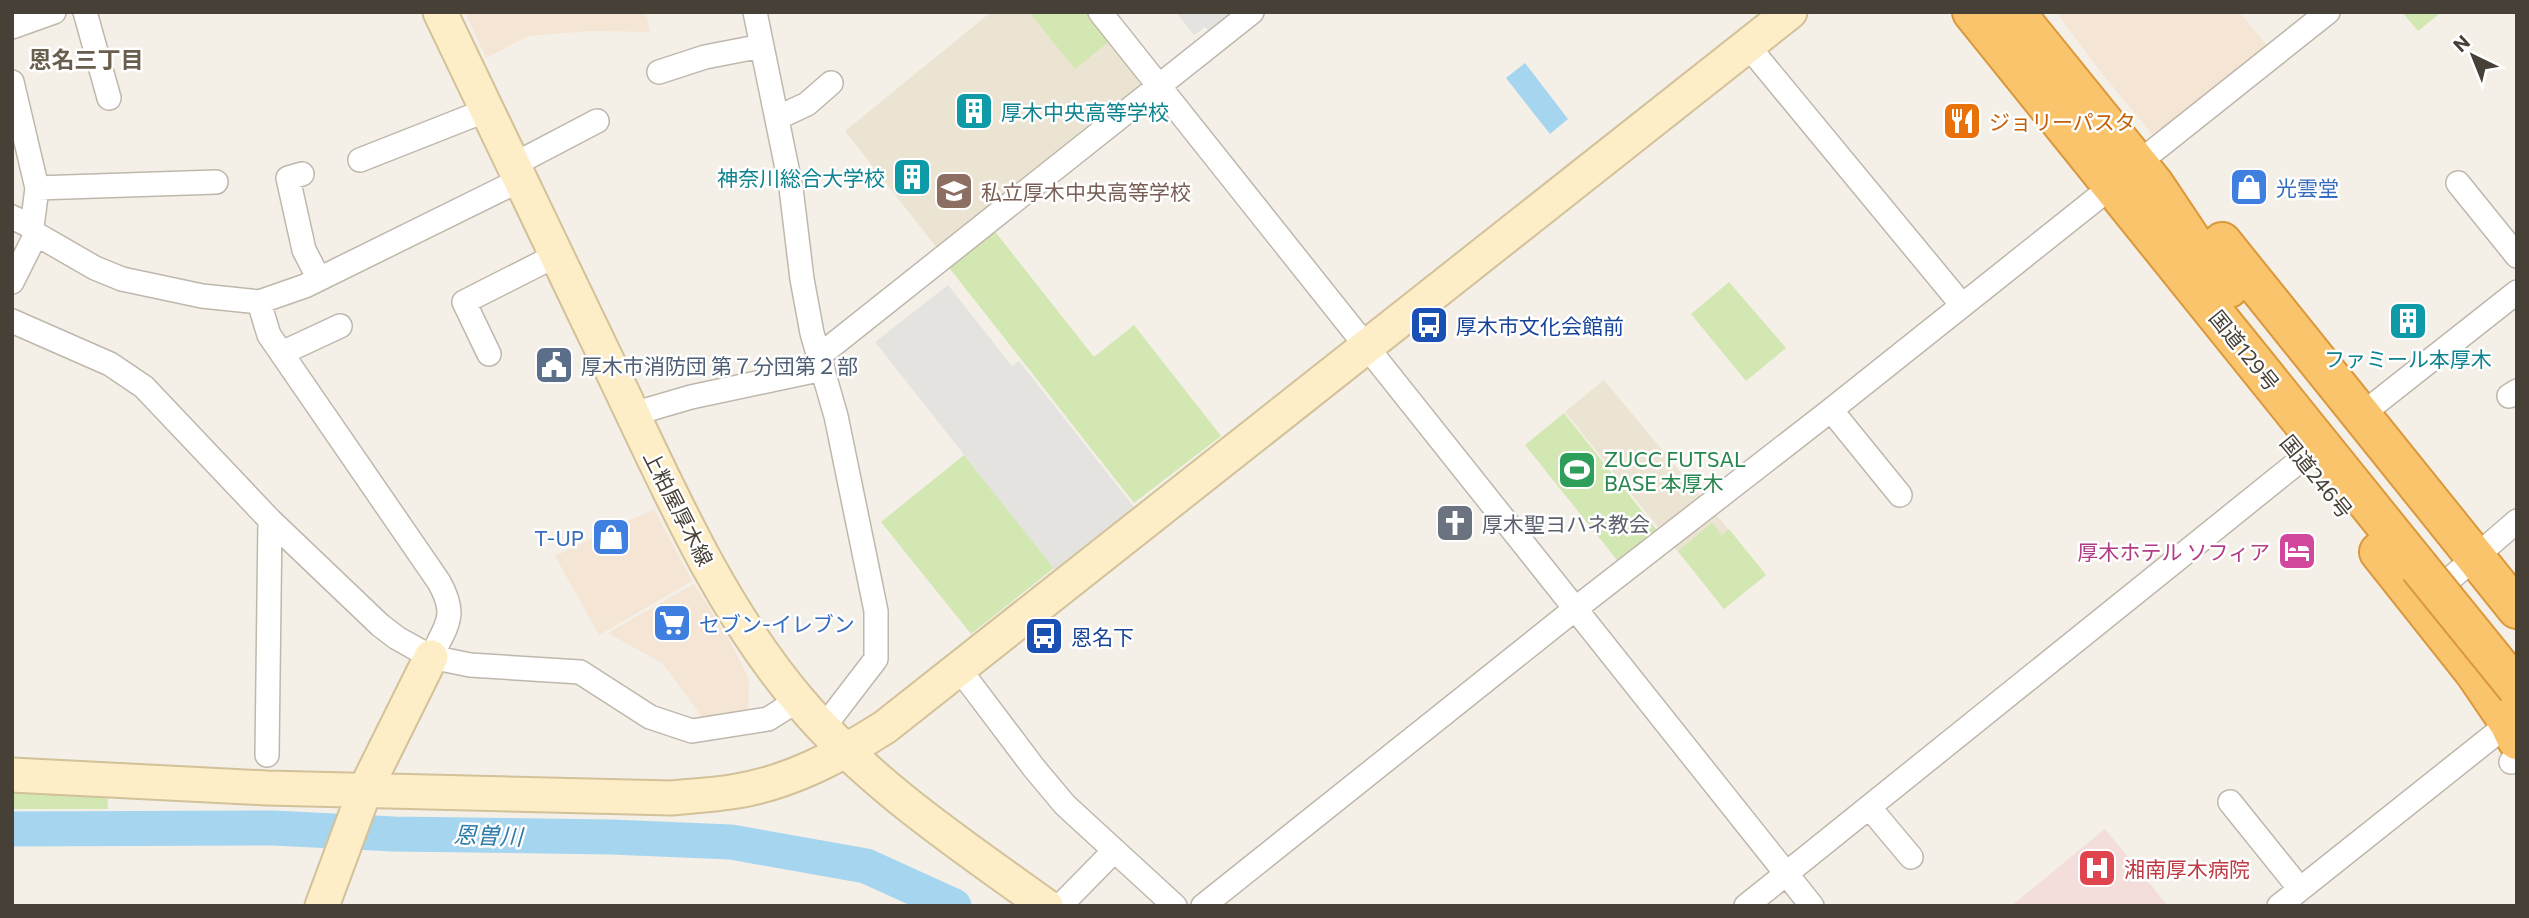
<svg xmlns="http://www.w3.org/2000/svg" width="2529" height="918" viewBox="0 0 2529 918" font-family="Commissioner,'Noto Sans JP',sans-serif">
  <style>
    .commercial { fill: #f5e5d4 }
    .education { fill: #ece4d2 }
    .medical { fill: #f4dedc }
    .green { fill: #d2e7b2 }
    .parking { fill: #e5e3e0 }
    .water { fill: #a6d5ef }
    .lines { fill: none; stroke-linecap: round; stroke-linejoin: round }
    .river { stroke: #a6d5ef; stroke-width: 35 }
    .street-casing { stroke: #bfb7ab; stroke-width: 26 }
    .secondary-casing { stroke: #d2c199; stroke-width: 37 }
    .highway-casing { stroke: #da983c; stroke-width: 42 }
    .street { stroke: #fff; stroke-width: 23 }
    .secondary { stroke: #fdeec8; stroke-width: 33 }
    .highway { stroke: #fac46c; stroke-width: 38 }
    .highway-bridge-casing { stroke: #da983c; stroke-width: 42; stroke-linecap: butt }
    .highway-bridge { stroke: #fac46c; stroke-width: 38 }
    .labels { text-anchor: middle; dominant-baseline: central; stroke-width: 5; stroke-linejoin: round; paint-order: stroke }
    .culture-label { font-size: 21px; fill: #0d838f; stroke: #fff; text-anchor: start }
    .food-label { font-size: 21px; fill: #c56008; stroke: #fff; text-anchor: start }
    .shop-label { font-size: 21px; fill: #366cbe; stroke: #fff; text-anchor: start }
    .education-label { font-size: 21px; fill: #785e54; stroke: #fff; text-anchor: start }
    .transit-label { font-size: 21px; fill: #164399; stroke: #fff; text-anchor: start }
    .street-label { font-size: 21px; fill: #474037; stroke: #fff }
    .service-label { font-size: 21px; fill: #4e5e75; stroke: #fff; text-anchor: start }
    .leisure-label { font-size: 21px; fill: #27864d; stroke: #fff; text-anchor: start }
    .worship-label { font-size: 21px; fill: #5b616d; stroke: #fff; text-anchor: start }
    .hotel-label { font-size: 21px; fill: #b23c85; stroke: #fff; text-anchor: end }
    .health-label { font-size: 21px; fill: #be3a42; stroke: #fff; text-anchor: start }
    .neighbourhood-label { font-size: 23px; font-weight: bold; fill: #695d4e; stroke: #fff }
    .water-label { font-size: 23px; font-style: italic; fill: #307ca9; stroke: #fff }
  </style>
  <rect width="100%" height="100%" fill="#f4f0e8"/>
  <!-- commercial -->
  <path class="commercial" d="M465 12H646L650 32 590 31 528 36 486 58Z
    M2056 12H2239L2271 50 2156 139 2096 66Z
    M654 509 692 581 599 635 555 556Z
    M694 584 727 636 749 679 748 713 704 720 663 664 608 633Z"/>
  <!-- education -->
  <path class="education" d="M991 12H1092L1144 78 1143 89 940 252 845 131Z
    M1604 380 1766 575 1724 609 1565 412Z"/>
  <!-- medical -->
  <path class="medical" d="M2105 829 2168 906H2011Z"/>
  <!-- green -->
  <path class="green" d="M1029 12H1088L1111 40 1075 69Z
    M2402 12H2437L2438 15 2418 31Z
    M993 229 1094 357 1134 325 1221 436 1134 503 947 265Z
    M1729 282 1786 348 1746 381 1691 314Z
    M1564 413 1660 534 1621 565 1525 445Z
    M964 455 1054 568 971 634 881 522Z
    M1712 523 1722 535 1729 529 1766 575 1724 609 1678 551Z
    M12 781 107 791 108 809H12Z"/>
  <!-- parking -->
  <path class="parking" d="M1176 12H1235L1210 32 1205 27 1194 35Z
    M948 285 1012 366 1019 361 1134 507 1055 570 875 342Z"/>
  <!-- water -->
  <path class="water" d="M1525 63 1568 119 1550 134 1506 78Z"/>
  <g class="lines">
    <!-- river -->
    <path class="river" d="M12 829 273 828 394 834 611 837 731 842 866 866 954 906"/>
    <defs>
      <path id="street" d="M85 12 109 98
        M755 12 791 188 802 279 812 333 836 416 876 611V659L823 728
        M1100 12 1812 906
        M12 27 54 12
        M1748 46 1962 305
        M659 72 705 57 762 46
        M12 82 37 188 32 227
        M777 118 807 104 831 83
        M360 160 487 110
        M2137 164 2328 12
        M513 165 597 121
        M302 174 288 178 304 250 319 279
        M2458 183 2517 256
        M37 188 216 182
        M12 217 32 227 36 234 95 268 122 279 202 296 259 302 305 286 520 180
        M12 282 36 234
        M259 302 269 335 439 582C458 616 447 624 431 657
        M12 321 110 364 144 387 270 520 380 625 397 638 431 657 470 665 580 672 650 717 692 731 768 719 798 700
        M282 353 340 326
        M489 354 464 302 557 255
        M819 356 1252 12
        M2509 396 2517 391
        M1831 410 1900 495
        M633 414 691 397 823 369
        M2361 415 2517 292
        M2428 598 2517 521
        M960 670 1034 768 1065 805 1175 906
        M267 755 270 520
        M2511 762 2517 760
        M2230 802 2300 889
        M1869 807 1911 857
        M1060 906 1113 852
        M1203 906 1575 609 1831 410 2111 187
        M1746 906 2303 458
        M2279 906 2509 723"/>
      <path id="secondary" d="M440 12C499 136 558 258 617 381 670 492 720 608 800 702 868 783 961 845 1046 906
        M12 775 267 788 671 798C691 796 711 795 731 792 787 784 838 757 885 727L1790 12
        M322 906 365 790 431 657"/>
      <path id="highway" d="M1972 12 2419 567
        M2015 12 2154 184 2194 244 2229 288
        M2222 242 2517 609
        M2379 552 2475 673 2509 723 2517 740"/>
    </defs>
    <!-- street casing -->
    <use href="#street" class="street-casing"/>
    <!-- secondary casing -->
    <use href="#secondary" class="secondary-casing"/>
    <!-- highway casing -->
    <use href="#highway" class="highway-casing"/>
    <!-- street -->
    <use href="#street" class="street"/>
    <!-- secondary -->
    <use href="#secondary" class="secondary"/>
    <!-- highway -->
    <use href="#highway" class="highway"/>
    <defs>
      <path id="highway-bridge" d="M2419 567 2517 688"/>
    </defs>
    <!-- highway-bridge casing -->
    <use href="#highway-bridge" class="highway-bridge-casing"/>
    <!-- highway-bridge -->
    <use href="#highway-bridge" class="highway-bridge"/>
  </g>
  <!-- icons -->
  <defs>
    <symbol id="building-square" viewBox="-11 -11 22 22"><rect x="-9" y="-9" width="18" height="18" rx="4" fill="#0f9aa8" stroke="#fff"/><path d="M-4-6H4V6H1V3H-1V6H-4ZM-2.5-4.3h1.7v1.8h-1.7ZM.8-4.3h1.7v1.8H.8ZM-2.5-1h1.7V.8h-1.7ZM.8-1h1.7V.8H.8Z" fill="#fff"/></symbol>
    <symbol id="restaurant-square" viewBox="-11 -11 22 22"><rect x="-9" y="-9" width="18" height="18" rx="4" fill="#e8710a" stroke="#fff"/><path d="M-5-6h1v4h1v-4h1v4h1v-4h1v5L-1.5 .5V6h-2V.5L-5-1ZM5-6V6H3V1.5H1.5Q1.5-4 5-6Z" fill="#fff"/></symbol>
    <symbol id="shop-square" viewBox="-11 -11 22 22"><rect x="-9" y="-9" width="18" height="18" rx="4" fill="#3f7fe0" stroke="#fff"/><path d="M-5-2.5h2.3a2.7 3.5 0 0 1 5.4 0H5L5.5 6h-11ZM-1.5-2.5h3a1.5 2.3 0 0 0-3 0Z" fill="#fff"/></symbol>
    <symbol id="school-square" viewBox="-11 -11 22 22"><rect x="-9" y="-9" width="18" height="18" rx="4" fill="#8d6e63" stroke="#fff"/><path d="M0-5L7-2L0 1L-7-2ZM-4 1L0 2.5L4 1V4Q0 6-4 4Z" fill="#fff"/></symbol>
    <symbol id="bus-square" viewBox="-11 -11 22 22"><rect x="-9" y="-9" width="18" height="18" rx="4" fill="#1a4fb4" stroke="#fff"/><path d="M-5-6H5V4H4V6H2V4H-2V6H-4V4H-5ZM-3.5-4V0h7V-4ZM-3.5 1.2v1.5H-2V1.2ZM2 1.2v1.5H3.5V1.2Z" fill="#fff"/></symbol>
    <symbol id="civic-square" viewBox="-11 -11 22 22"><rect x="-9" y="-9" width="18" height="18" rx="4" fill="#5c6f8a" stroke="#fff"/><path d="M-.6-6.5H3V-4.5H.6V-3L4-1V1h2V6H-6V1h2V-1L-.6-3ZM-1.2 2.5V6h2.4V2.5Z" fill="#fff"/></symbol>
    <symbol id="stadium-square" viewBox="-11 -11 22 22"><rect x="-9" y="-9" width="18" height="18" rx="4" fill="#2e9e5b" stroke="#fff"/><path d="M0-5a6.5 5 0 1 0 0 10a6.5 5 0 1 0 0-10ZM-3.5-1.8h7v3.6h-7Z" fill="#fff"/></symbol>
    <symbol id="church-square" viewBox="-11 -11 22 22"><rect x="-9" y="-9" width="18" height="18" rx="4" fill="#6b7280" stroke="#fff"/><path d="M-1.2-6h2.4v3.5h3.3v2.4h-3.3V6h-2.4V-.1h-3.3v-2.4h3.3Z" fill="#fff"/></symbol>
    <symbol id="hotel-square" viewBox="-11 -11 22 22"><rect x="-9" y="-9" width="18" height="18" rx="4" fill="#d1479c" stroke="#fff"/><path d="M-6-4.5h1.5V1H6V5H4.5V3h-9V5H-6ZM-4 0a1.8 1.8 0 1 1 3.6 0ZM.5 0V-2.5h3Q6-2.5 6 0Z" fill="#fff"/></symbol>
    <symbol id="supermarket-square" viewBox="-11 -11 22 22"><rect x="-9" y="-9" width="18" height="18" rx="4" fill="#3f7fe0" stroke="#fff"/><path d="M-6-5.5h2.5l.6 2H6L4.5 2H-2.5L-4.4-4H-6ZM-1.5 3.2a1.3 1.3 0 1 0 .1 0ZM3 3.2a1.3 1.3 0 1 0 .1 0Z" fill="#fff"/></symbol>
    <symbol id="hospital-square" viewBox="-11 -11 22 22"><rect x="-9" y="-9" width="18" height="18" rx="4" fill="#e0444e" stroke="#fff"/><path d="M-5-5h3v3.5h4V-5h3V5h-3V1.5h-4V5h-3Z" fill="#fff"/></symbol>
  </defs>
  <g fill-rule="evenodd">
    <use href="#building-square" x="952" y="89" width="44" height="44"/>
    <use href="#restaurant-square" x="1940" y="99" width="44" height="44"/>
    <use href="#building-square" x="890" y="155" width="44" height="44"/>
    <use href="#shop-square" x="2227" y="165" width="44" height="44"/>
    <use href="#school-square" x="932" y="169" width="44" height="44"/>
    <use href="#building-square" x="2386" y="299" width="44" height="44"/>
    <use href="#bus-square" x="1407" y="303" width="44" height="44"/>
    <use href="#civic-square" x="532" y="343" width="44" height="44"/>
    <use href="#stadium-square" x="1555" y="448" width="44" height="44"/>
    <use href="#church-square" x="1433" y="501" width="44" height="44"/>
    <use href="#shop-square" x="589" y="515" width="44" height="44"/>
    <use href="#hotel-square" x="2275" y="529" width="44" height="44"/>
    <use href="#supermarket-square" x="650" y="601" width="44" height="44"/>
    <use href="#bus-square" x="1022" y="614" width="44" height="44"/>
    <use href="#hospital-square" x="2075" y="846" width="44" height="44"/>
  </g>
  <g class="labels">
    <!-- culture labels -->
    <g class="culture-label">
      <text x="1001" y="111">厚木中央高等学校</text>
      <text x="885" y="177" text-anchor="end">神奈川総合大学校</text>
      <text x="2408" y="358" text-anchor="middle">ファミール本厚木</text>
    </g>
    <!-- food labels -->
    <g class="food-label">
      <text x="1989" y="121">ジョリーパスタ</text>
    </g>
    <!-- shop labels -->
    <g class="shop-label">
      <text x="2276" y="187">光雲堂</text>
      <text x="584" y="537" text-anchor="end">T-UP</text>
      <text x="699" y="623">セブン-イレブン</text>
    </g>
    <!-- education labels -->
    <g class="education-label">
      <text x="981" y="191">私立厚木中央高等学校</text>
    </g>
    <!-- transit labels -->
    <g class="transit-label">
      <text x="1456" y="325">厚木市文化会館前</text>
      <text x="1071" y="636">恩名下</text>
    </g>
    <!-- street labels -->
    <g class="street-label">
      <text transform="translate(2245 350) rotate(51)">国道129号</text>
      <text transform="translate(2317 476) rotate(51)">国道246号</text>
      <text transform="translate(679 508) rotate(63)">上粕屋厚木線</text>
    </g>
    <!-- service labels -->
    <g class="service-label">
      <text x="581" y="365">厚木市消防団 第７分団第２部</text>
    </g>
    <!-- leisure labels -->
    <g class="leisure-label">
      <text x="1604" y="458">ZUCC FUTSAL<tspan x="1604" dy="24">BASE 本厚木</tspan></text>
    </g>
    <!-- worship labels -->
    <g class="worship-label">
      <text x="1482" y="523">厚木聖ヨハネ教会</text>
    </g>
    <!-- hotel labels -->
    <g class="hotel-label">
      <text x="2270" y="551">厚木ホテル ソフィア</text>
    </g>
    <!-- health labels -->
    <g class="health-label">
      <text x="2124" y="868">湘南厚木病院</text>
    </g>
    <!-- neighbourhood labels -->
    <g class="neighbourhood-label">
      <text x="86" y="59">恩名三丁目</text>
    </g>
    <!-- water labels -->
    <g class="water-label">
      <text transform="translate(488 835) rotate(2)">恩曽川</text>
    </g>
  </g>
  <!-- border -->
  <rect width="2529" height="918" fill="none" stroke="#474037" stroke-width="28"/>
  <!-- north arrow -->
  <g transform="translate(2473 56) rotate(317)" stroke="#ffffff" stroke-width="5" paint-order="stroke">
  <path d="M0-5L12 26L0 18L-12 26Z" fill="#474037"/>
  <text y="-10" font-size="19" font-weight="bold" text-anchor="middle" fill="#474037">N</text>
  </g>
</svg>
